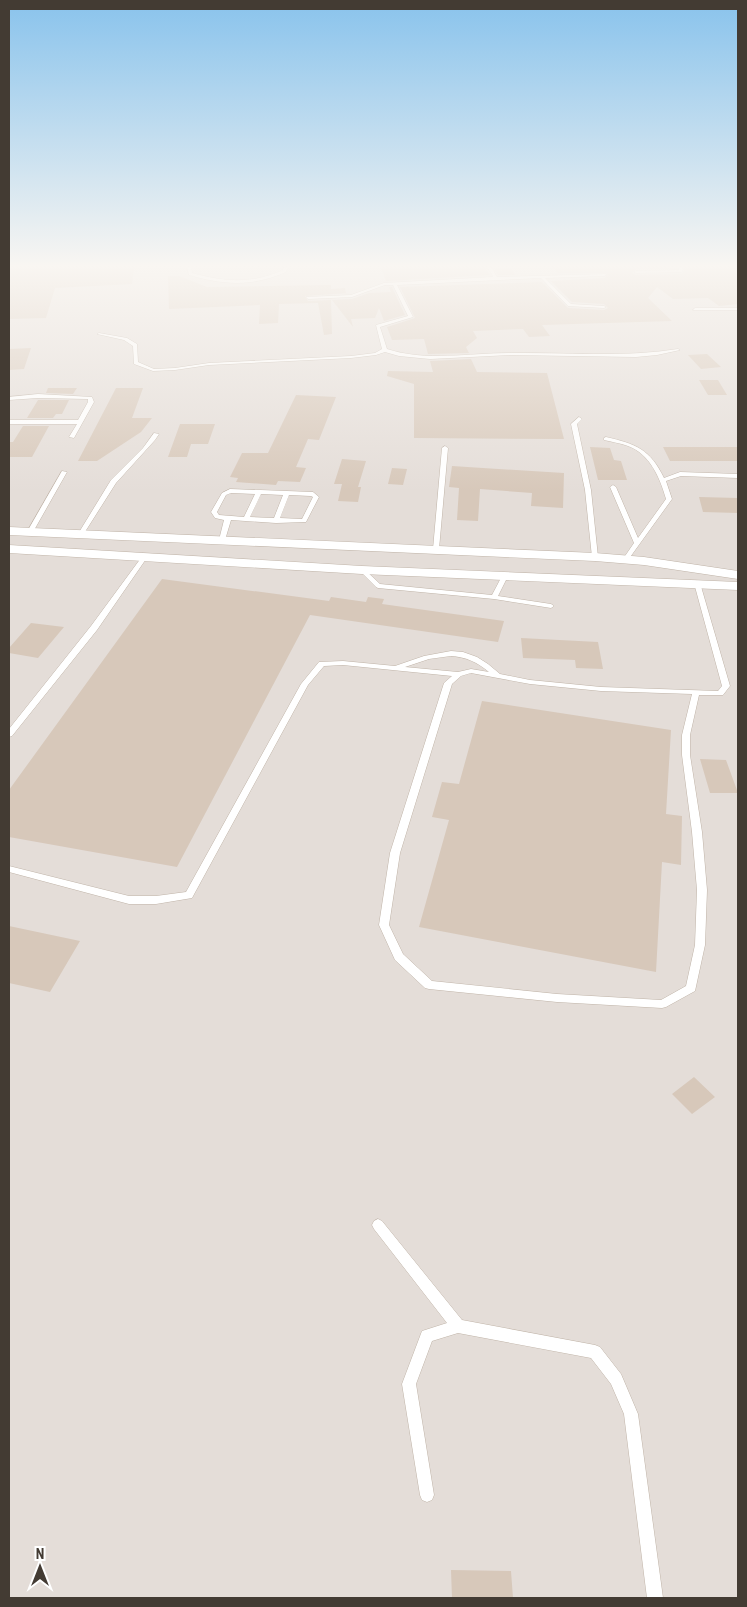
<svg xmlns="http://www.w3.org/2000/svg" width="747" height="1607" viewBox="0 0 747 1607" font-family="'Roboto Condensed',sans-serif">
  <style>
    .industrial { fill: #e4ddd8 }
    .building { fill: #d7c8ba }
    .lines { fill: none; stroke-linecap: round; stroke-linejoin: round }
    .lane-casing { stroke: #c0b4a8; stroke-width: 1 }
    .street-casing { stroke: #c0b4a8; stroke-width: 1 }
    .lane { fill: #fff; fill-rule: evenodd }
    .street { fill: #fff; fill-rule: evenodd }
  </style>
  <rect width="100%" height="100%" fill="#f2ebe2"/>
  <!-- industrial -->
  <path class="industrial" d="M9 267H738V1598H9Z"/>
  <!-- building -->
  <path class="building" d="M9 267H134L132 284 55 288 46 318 9 319Z
    M381 267H484L490 275 386 281Z
    M553 267H677L636 269 632 273 636 275 682 274 685 267H730L738 275V304L719 306 708 298 673 299 657 287 648 298 672 321 542 325 550 336 529 337 523 329 473 331 477 338 466 347 469 353 428 354 424 339 392 340 387 327 415 318 400 287 542 282 568 308 604 310 608 308 604 304 572 302 551 281 605 278 607 273H558Z
    M494 268H511L515 275H498Z
    M168 276H179L207 287 331 285V289L345 288 346 293H350L305 296 308 301 331 300 332 334 324 335 318 303 279 304 278 323 259 324 260 305 169 309Z
    M389 287H392L405 315 384 321 379 308 375 318 351 319 353 327 332 300 352 299 369 293 391 292Z
    M31 348 24 369 9 370V349Z
    M707 354 721 367 701 369 688 355Z
    M471 359 477 372 547 373 564 439 414 438V384L387 376 388 371 433 372 430 361Z
    M699 380H718L727 395H708Z
    M48 388H77L73 394 46 393Z
    M116 388H143L132 418H152L141 432 97 461H78Z
    M296 395 336 397 319 440 308 439 296 467 306 468 300 482 278 481 276 485 236 482 238 478 230 477 242 453H268Z
    M38 400H69L62 414H56L53 418H27Z
    M180 424H215L208 444H191L187 457H168Z
    M23 426H49L32 457H9V442H13Z
    M590 447 610 448 614 460 621 461 627 480H598Z
    M663 447H738V461H670Z
    M342 459 366 461 358 487H361L358 502 338 501 342 484H334Z
    M452 466 564 473 563 508 531 506 532 493 480 489 478 521 457 520 459 488 449 487Z
    M392 468 407 469 403 485 388 484Z
    M699 497 738 498V513L703 512Z
    M162 579 329 601 331 597 366 602 368 597 384 599 382 604 504 621 498 642 310 615 177 867 9 837V790Z
    M31 623 64 627 38 658 9 653V648Z
    M521 638 598 642 603 669 576 668 575 660 523 658Z
    M482 701 671 730 666 814 682 816 681 865 662 862 656 972 419 927 449 820 432 817 442 782 459 784Z
    M700 759 726 760 738 793H710Z
    M9 926 80 941 50 992 9 983Z
    M694 1077 715 1097 692 1114 672 1094Z
    M451 1570 511 1571 513 1598H452Z"/>
  <g class="lines">
    <defs>
      <path id="lane" d="M187 267H191L192 273C224 282 253 284 283 270L284 267H288L286 272C252 287 224 285 189 275Z
        M487 267H491L497 277 606 274 605 276 545 278 571 304 604 306 606 307 604 308 568 306 541 278 397 285 413 317 380 327 387 349C427 362 468 353 509 353 566 352 622 358 678 349L680 350 657 355 636 357 510 355 430 359 399 356 385 352 376 355 351 358 209 365 175 370 153 371 134 364 133 346 124 340 97 334 99 333 127 338 137 344 138 362 154 369 175 368 209 363 351 356 375 353 382 349 376 325 408 316 393 285H385L352 297 308 299 306 297 351 295 384 283 492 277 493 276Z
        M679 267H683L682 272 636 273 634 272 636 271 679 270Z
        M695 308H738V310H693Z
        M38 394 92 397 94 402 74 438 69 437 77 424H9V420H78L88 402V399L38 398 9 400V397Z
        M579 417 582 419 577 424 591 490 598 557 595 559 592 557 585 490 571 424Z
        M154 433 159 434 155 440 116 483 83 535H79L78 534 111 480 143 448Z
        M606 437C636 444 650 449 664 478L680 472 738 474V478L681 476 666 481 672 499 628 560H624L623 559 634 543 610 487 613 485 616 487 638 538 666 499C660 478 650 454 628 446 620 443 612 442 604 440V438Z
        M445 446 448 448 439 549 436 551 433 549 442 448Z
        M62 471 67 472 33 532 28 533 27 532Z
        M230 489 313 492 319 497 306 522 276 523 231 520 225 540 222 542 219 540 224 520 215 518 211 512 222 493ZM231 493 255 494 244 517 219 515 217 512 226 495ZM261 494 283 495 274 518 250 517ZM289 495 311 496 313 497 302 519 280 518Z
        M143 557 146 559 97 630 12 736 9 737V729L91 626 141 558Z
        M362 568 364 569 380 584 492 595 502 576 505 574 508 576 498 596 551 604 554 606 551 608 494 599 378 588 376 587 360 571V569Z
        M697 581 700 583 730 686 723 695H699L690 735V755L702 832 707 890 705 945 695 991 666 1007 662 1008 557 1002 429 989 425 988 395 960 379 925 390 853 444 683 452 676 343 665 324 666 308 685 192 898 156 904H129L9 872V866L129 896H156L186 892 301 684 319 662 343 661 395 666 424 656 451 651 463 652 477 657 488 664 500 674 530 680 601 687 718 691 722 686 694 583ZM451 656C466 657 477 662 489 672L471 669 458 672 405 667 429 659ZM471 673 530 684 601 691 692 694 682 735V755L692 832 697 890 695 945 686 986 661 1000 557 994 432 981 403 954 389 925 400 853 452 684 461 676Z
        M378 1219 382 1221 462 1320 595 1345 600 1347 621 1374 638 1414 663 1598H647L624 1414 611 1384 591 1358 458 1333 432 1341 416 1384 434 1495 432 1500 427 1502 422 1500 420 1495 402 1384 422 1331 447 1323 374 1229 372 1225 374 1221Z"/>
      <path id="street" d="M9 527 595 553 644 557 738 571V579L644 565 595 561 9 535Z
        M9 545 362 566 738 582V590L362 574 9 553Z"/>
    </defs>
    <!-- lane casing -->
    <use href="#lane" class="lane-casing"/>
    <!-- street casing -->
    <use href="#street" class="street-casing"/>
    <!-- lane -->
    <use href="#lane" class="lane"/>
    <!-- street -->
    <use href="#street" class="street"/>
  </g>
  <!-- sky -->
  <linearGradient id="sky" x2="0" y2="1"><stop stop-color="#89c3ec"/><stop offset="0.54" stop-color="#f9f6f2"/><stop offset="1" stop-color="#f9f6f2" stop-opacity="0"/></linearGradient>
  <rect width="747" height="492" fill="url(#sky)"/>
  <!-- border -->
  <rect width="747" height="1607" fill="none" stroke="#433b33" stroke-width="20"/>
  <!-- north arrow -->
  <g transform="translate(40 1567)" stroke="#ffffff" stroke-width="4" paint-order="stroke">
  <path d="M0-4L9 19L0 12L-9 19Z" fill="#433b33"/>
  <text y="-8" font-size="14" font-weight="bold" text-anchor="middle" fill="#433b33">N</text>
  </g>
</svg>
